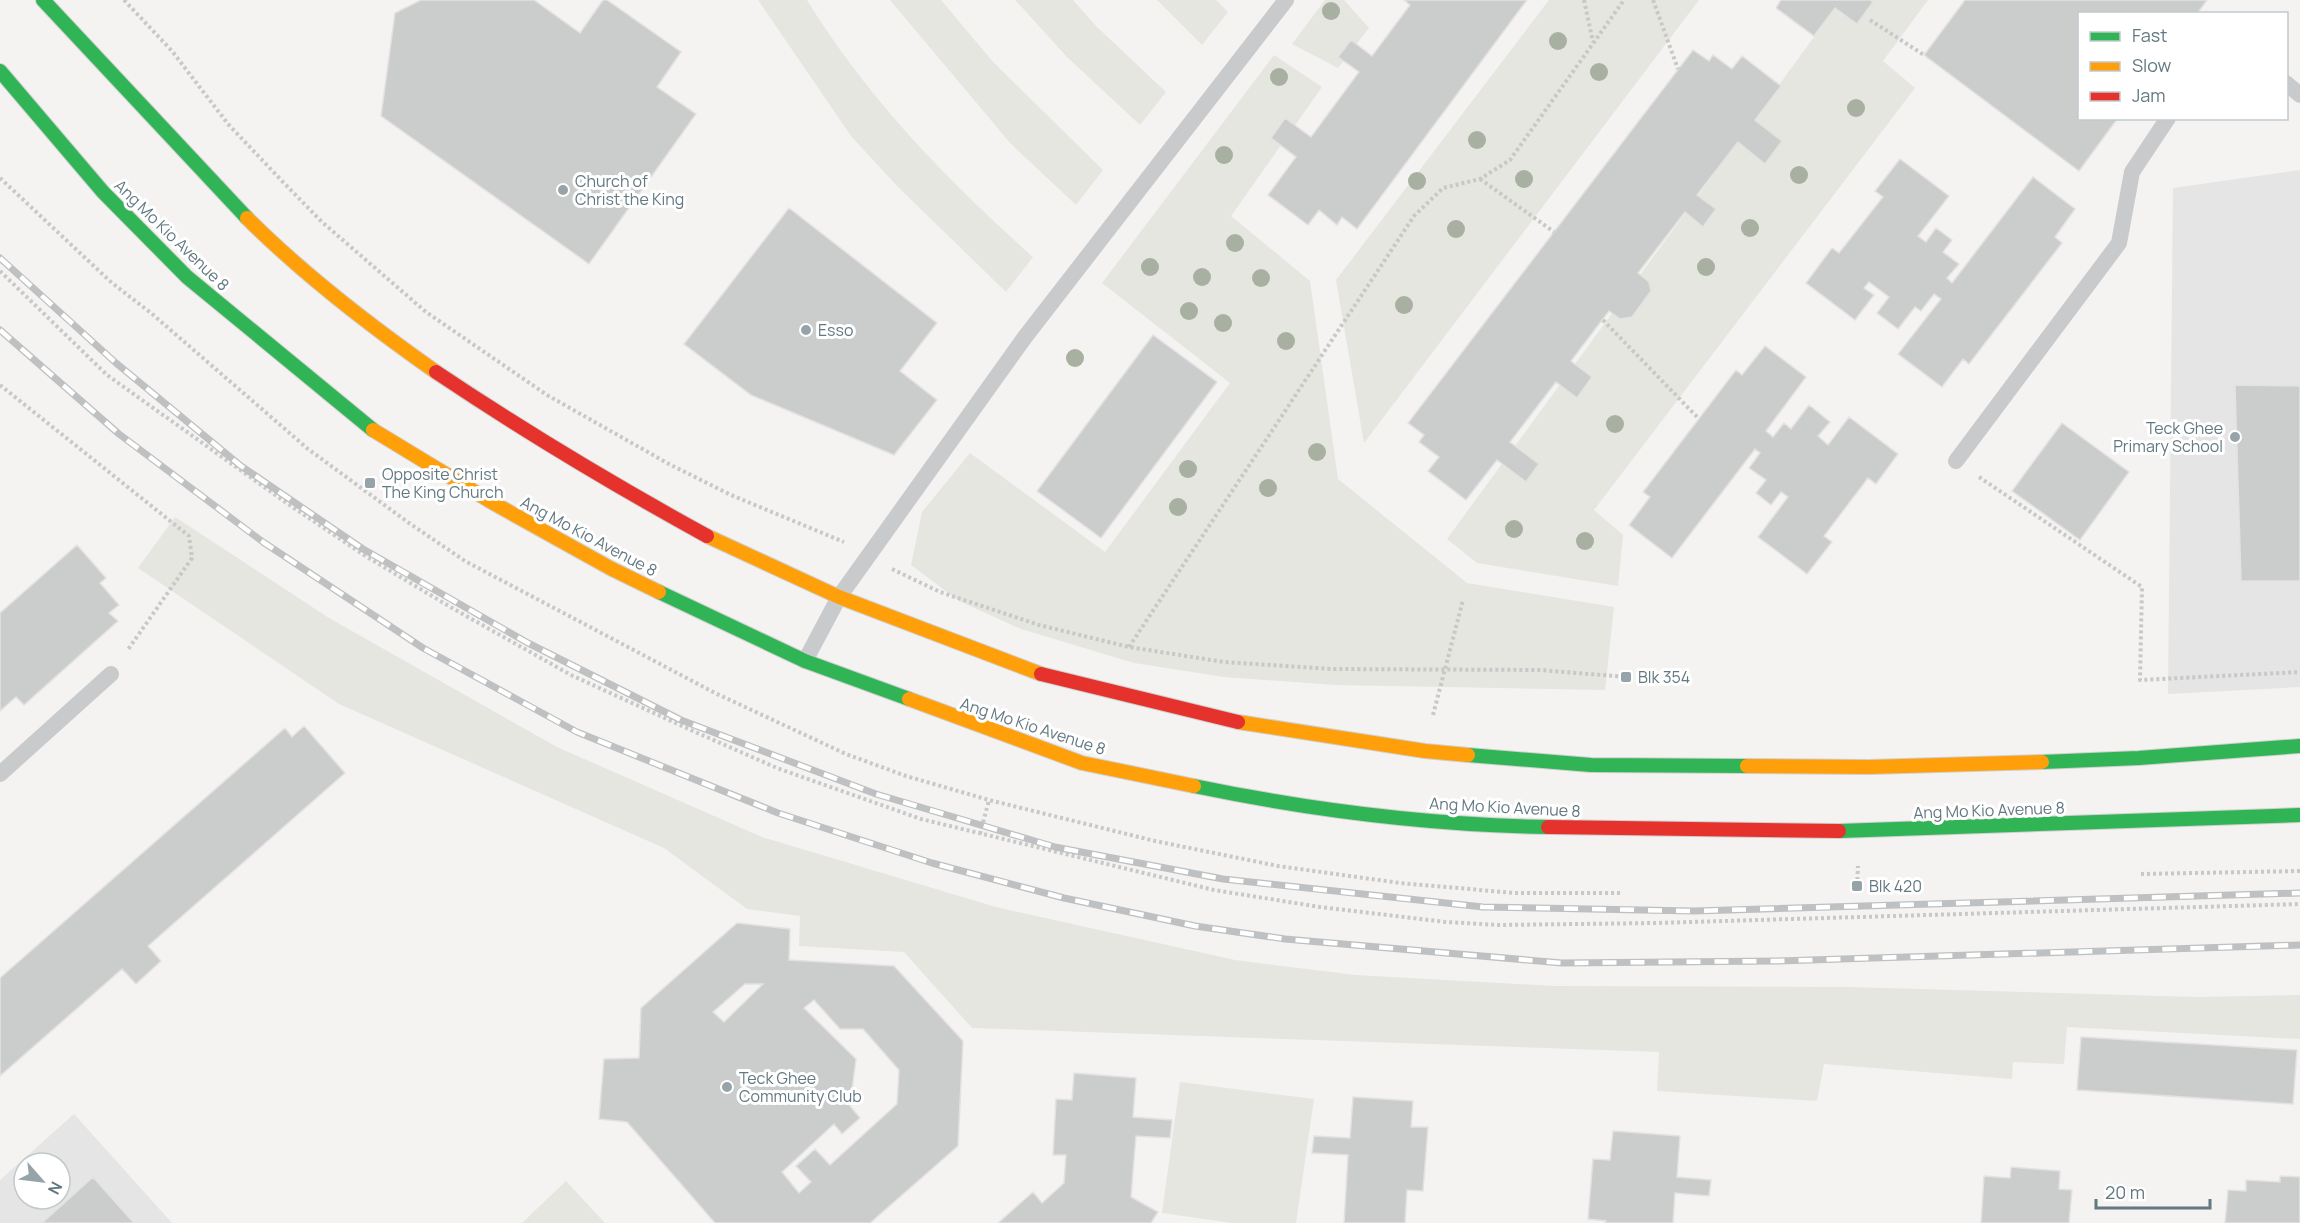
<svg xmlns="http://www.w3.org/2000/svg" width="2300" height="1223" viewBox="0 0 2300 1223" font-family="Manrope,sans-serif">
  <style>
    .built { fill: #e4e5e4; fill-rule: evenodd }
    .green { fill: #e4e6df }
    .building { fill: #cbcdcd; stroke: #e3e2e1; stroke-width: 1.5; fill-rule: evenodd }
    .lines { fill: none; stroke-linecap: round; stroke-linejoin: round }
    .fast-casing { stroke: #cfd0cf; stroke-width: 16 }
    .slow-casing { stroke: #cfd0cf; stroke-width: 16 }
    .jam-casing { stroke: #cfd0cf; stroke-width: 16 }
    .path { stroke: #c7c8c8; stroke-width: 4; stroke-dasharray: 3 3; stroke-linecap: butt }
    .lane { stroke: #c9cacb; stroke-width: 16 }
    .fast { stroke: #30b455; stroke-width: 14 }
    .slow { stroke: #ff9f0a; stroke-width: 14 }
    .jam { stroke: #e5322d; stroke-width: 14 }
    .rail-casing { stroke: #bec0c1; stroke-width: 7 }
    .rail { stroke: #fff; stroke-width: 4.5; stroke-dasharray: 14; stroke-linecap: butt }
    .tree { fill: #a8b0a2 }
    .poi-dot { fill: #96a4a9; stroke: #fff; stroke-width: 2 }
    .labels { text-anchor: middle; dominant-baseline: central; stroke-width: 6; stroke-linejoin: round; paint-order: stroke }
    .poi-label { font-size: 16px; fill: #637982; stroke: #fff; text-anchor: start }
    .street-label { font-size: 16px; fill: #637982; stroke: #fff }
  </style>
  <rect width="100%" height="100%" fill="#f4f3f1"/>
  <!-- built -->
  <path class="built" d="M2300 170V687L2168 694 2173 188Z
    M74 1114 172 1223H0V1180ZM24 1163H60V1199H24Z"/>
  <!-- green -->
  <path class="green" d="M758 0H807C867 98 948 181 1033 257L1006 292 898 187 851 136Z
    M890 0H941L994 63 1103 170 1076 205 1011 144Z
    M1015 0H1073L1097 27 1166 92 1140 125 1067 57Z
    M1157 0H1216L1228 12 1202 45Z
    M1325 0H1344L1369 28 1338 68 1292 44Z
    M1549 0H1699L1364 443 1336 280Z
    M1841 0H1928L1883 61 1915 88 1594 510 1623 535 1618 586 1477 563 1447 539Z
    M1274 55 1322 87 1231 216 1310 281 1338 479 1467 583 1614 607 1605 690 1335 685 1224 677 1134 663 1021 629 959 601 911 565 922 512 970 453 1105 552 1230 383 1102 283Z
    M175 517 329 618 557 747 762 837 996 907 1235 960 1355 975 1554 986 1848 987 2196 997 2300 995V1039L2067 1027 2064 1064 2013 1062 2012 1079 1824 1064 1817 1101 1657 1091 1659 1052 972 1028 904 952 799 946 800 916 747 909 664 848 339 704 138 568Z
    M1180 1082 1314 1099 1296 1223H1232L1162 1213Z
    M566 1181 605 1223H522Z"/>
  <!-- building -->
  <path class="building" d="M421 0H534L580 33 603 0H607L681 52 657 87 696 114 589 264 381 116 395 13Z
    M1404 0H1527L1357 229 1342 217 1337 225 1319 210 1308 225 1268 195 1296 157 1271 138 1285 118 1311 137 1359 72 1338 57 1351 40 1372 56 1410 5Z
    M1781 0H1870L1873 2 1857 24 1835 8 1814 36 1776 8Z
    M1965 0H2207L2197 14H2080V118H2118L2079 171 1924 55Z
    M1693 50 1709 61 1713 55 1732 69 1742 56 1781 86 1755 120 1782 141 1765 164 1738 142 1697 195 1716 209 1703 227 1685 212 1638 273 1649 282 1651 291 1632 317 1620 319 1609 311 1571 361 1592 377 1577 398 1556 382 1510 442 1539 464 1526 482 1497 460 1466 500 1428 471 1439 457 1419 442 1424 435 1408 423Z
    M1900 159 1949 196 1918 236 1926 242 1936 228 1952 240 1943 252 1959 264 1947 278 1952 283 2033 177 2075 209 2055 237 2062 243 1969 364 1963 359 1942 387 1898 354 1941 299 1934 294 1921 311 1915 307 1898 329 1877 313 1889 297 1869 282 1864 288 1874 295 1855 320 1806 283 1832 248 1839 253 1883 197 1875 191Z
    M789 208 937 323 900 371 937 400 894 455 751 395 684 344Z
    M1153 335 1217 382 1101 538 1037 491Z
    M1765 346 1806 377 1766 431 1773 437 1784 423 1791 429 1809 405 1830 422 1818 436 1828 445 1849 417 1898 454 1876 484 1868 478 1824 536 1832 542 1807 574 1758 537 1788 497 1781 492 1771 505 1756 493 1766 480 1749 468 1760 453 1755 449 1672 558 1629 525 1650 497 1643 492 1736 370 1742 375Z
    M2235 385 2300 386V581H2241Z
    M2062 423 2129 472 2080 540 2012 491Z
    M77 545 106 578 100 583 119 605 109 613 118 621 24 705 16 697 0 711V613Z
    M304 726 345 773 148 946 161 961 136 984 122 969 0 1076V978L285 728 292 737Z
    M737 923 790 929 789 960 894 966 963 1041 958 1146 870 1223H715L627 1122 599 1119 604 1059 639 1058 641 1008ZM745 984H763L724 1022 713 1012ZM814 1000 840 1029H863L899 1070 897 1104 830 1165 815 1149 796 1166 811 1182 799 1193 782 1172 834 1124 842 1134 860 1118 850 1106 856 1059 804 1008Z
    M2081 1037 2297 1050 2293 1104 2077 1090Z
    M1074 1073 1136 1078 1133 1117 1172 1120 1170 1138 1136 1136 1131 1197 1158 1212 1151 1223H998L1033 1192 1042 1203 1064 1183 1066 1155H1053L1056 1099 1072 1100Z
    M1353 1097 1413 1101 1411 1127H1428L1423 1191 1407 1190 1405 1223H1344L1348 1155 1312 1153 1314 1136 1350 1138Z
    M1613 1131 1680 1136 1677 1177 1711 1180 1709 1196 1675 1193 1673 1223H1605L1606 1221 1588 1219 1593 1159 1610 1160Z
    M2011 1167 2060 1171 2059 1189 2072 1190 2069 1223H1981L1984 1176 2010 1178Z
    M2280 1176 2300 1177V1223H2225L2228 1190 2246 1191V1180L2280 1182Z
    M93 1177 134 1223H42Z"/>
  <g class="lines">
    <defs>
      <path id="fast" d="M43 0 247 218
        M0 71 103 192 187 277 373 430
        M659 592 805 661 909 699
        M1468 755 1591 765 1747 766
        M2042 762 2139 758 2300 746
        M1194 786C1310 810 1429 825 1548 827
        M1839 831 2300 815"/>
      <path id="slow" d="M247 218C305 276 369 325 436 372
        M373 430 495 504 610 568 659 592
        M707 536 839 597 1041 674
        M909 699 1082 763 1194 786
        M1238 722 1425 751 1468 755
        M1747 766 1869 767 2042 762"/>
      <path id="jam" d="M436 372C524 431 614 485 707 536
        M1041 674 1238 722
        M1548 827 1839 831"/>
    </defs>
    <!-- fast casing -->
    <use href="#fast" class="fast-casing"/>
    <!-- slow casing -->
    <use href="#slow" class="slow-casing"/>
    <!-- jam casing -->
    <use href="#jam" class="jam-casing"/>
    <!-- path -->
    <path class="path" d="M124 0 172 51 228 124 282 181 322 222 426 312 547 395 669 464 731 495 844 542
      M1584 0 1593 42
      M1653 0 1678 69
      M1870 20 1924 55
      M0 178 112 283 151 313 308 449 409 523 465 561 715 693 846 754 906 776 989 800 1155 841 1278 866 1400 883 1515 893H1621
      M1480 179 1554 232
      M0 271 107 375 288 504 367 557 452 608 571 675 693 731 777 768 921 819 1214 890 1320 907 1446 922 1499 925 1656 923 2300 904
      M1603 320 1699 419
      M0 385 189 536 192 558 127 651
      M1979 477 2142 587 2140 680 2300 672
      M892 569 940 592 1039 625 1129 647 1224 662 1332 669 1541 670 1626 677
      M1129 647 1414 216 1443 188 1480 179 1510 160 1624 0
      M1433 715 1463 600
      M980 834 989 800
      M2141 874 2300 871
      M1857 886 1858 866"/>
    <!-- lane -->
    <path class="lane" d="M2286 83 2300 95
      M1956 461 2119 243 2132 172 2168 118
      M805 661 839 597 1025 337 1286 0
      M0 774 111 674"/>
    <!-- fast -->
    <use href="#fast" class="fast"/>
    <!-- slow -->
    <use href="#slow" class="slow"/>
    <!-- jam -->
    <use href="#jam" class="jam"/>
    <defs>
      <path id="rail" d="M0 258 116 363 241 466 363 549 528 643 681 720 876 794 1055 847 1223 879 1483 907 1694 911 2300 893
        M0 330 119 434 263 542 423 648 577 732 778 813 932 863 1064 898 1195 926 1285 939 1562 963 1776 961 2300 945"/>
    </defs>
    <!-- rail casing -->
    <use href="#rail" class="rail-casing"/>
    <!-- rail -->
    <use href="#rail" class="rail"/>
  </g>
  <!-- trees -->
  <g class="tree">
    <circle cx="1331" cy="11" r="9"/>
    <circle cx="1558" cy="41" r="9"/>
    <circle cx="1599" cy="72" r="9"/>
    <circle cx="1279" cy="77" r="9"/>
    <circle cx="1856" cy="108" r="9"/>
    <circle cx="1477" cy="140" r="9"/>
    <circle cx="1224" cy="155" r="9"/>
    <circle cx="1799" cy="175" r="9"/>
    <circle cx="1524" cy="179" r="9"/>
    <circle cx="1417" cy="181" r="9"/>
    <circle cx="1750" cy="228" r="9"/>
    <circle cx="1456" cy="229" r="9"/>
    <circle cx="1235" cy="243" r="9"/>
    <circle cx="1150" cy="267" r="9"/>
    <circle cx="1706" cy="267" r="9"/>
    <circle cx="1202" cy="277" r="9"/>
    <circle cx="1261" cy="278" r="9"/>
    <circle cx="1404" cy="305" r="9"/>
    <circle cx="1189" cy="311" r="9"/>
    <circle cx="1223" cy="323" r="9"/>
    <circle cx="1286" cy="341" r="9"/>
    <circle cx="1075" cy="358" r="9"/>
    <circle cx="1615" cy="424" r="9"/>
    <circle cx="1317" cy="452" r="9"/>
    <circle cx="1188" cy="469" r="9"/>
    <circle cx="1268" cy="488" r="9"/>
    <circle cx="1178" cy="507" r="9"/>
    <circle cx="1514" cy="529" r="9"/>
    <circle cx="1585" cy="541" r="9"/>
  </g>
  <!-- markers -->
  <g class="poi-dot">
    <circle cx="563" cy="190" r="6"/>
    <circle cx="806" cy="330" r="6"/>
    <circle cx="2235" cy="437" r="6"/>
    <rect x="364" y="477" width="12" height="12" rx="3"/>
    <rect x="1620" y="671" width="12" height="12" rx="3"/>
    <rect x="1851" y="880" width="12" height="12" rx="3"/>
    <circle cx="727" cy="1087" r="6"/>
  </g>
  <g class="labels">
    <!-- poi labels -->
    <g class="poi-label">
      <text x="575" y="181">Church of<tspan x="575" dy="18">Christ the King</tspan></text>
      <text x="818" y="330">Esso</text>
      <text x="2223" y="428" text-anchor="end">Teck Ghee<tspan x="2223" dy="18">Primary School</tspan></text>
      <text x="382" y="474">Opposite Christ<tspan x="382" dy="18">The King Church</tspan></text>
      <text x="1638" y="677">Blk 354</text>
      <text x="1869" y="886">Blk 420</text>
      <text x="739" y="1078">Teck Ghee<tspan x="739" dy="18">Community Club</tspan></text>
    </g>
    <!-- street labels -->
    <g class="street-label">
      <text transform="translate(172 235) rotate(44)">Ang Mo Kio Avenue 8</text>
      <text transform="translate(589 536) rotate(28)">Ang Mo Kio Avenue 8</text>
      <text transform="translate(1033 726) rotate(18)">Ang Mo Kio Avenue 8</text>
      <text transform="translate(1505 807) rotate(3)">Ang Mo Kio Avenue 8</text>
      <text transform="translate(1989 810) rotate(-2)">Ang Mo Kio Avenue 8</text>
    </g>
  </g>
  <!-- legend -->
  <rect x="2078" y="12" width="210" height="108" fill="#ffffff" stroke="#c1c9cd" stroke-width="1.5"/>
  <rect x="2090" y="32" width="30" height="9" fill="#30b455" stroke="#c1c9cd" stroke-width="1.5"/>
  <text x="2132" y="42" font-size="18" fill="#637982">Fast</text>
  <rect x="2090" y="62" width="30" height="9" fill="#ff9f0a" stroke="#c1c9cd" stroke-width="1.5"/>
  <text x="2132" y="72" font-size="18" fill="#637982">Slow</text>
  <rect x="2090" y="92" width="30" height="9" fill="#e5322d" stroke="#c1c9cd" stroke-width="1.5"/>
  <text x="2132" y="102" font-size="18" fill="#637982">Jam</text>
  <!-- north arrow -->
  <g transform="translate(42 1181) rotate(118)"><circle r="28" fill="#ffffff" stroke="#c1c9cd" stroke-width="1.5"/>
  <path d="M0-4.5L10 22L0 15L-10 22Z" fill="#96a4a9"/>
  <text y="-9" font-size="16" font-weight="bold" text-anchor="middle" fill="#637982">N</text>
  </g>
  <!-- scale -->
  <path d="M2096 1199v9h114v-9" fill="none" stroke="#637982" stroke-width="3"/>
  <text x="2105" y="1199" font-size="18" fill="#637982" stroke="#ffffff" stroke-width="4.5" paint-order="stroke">20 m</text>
</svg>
